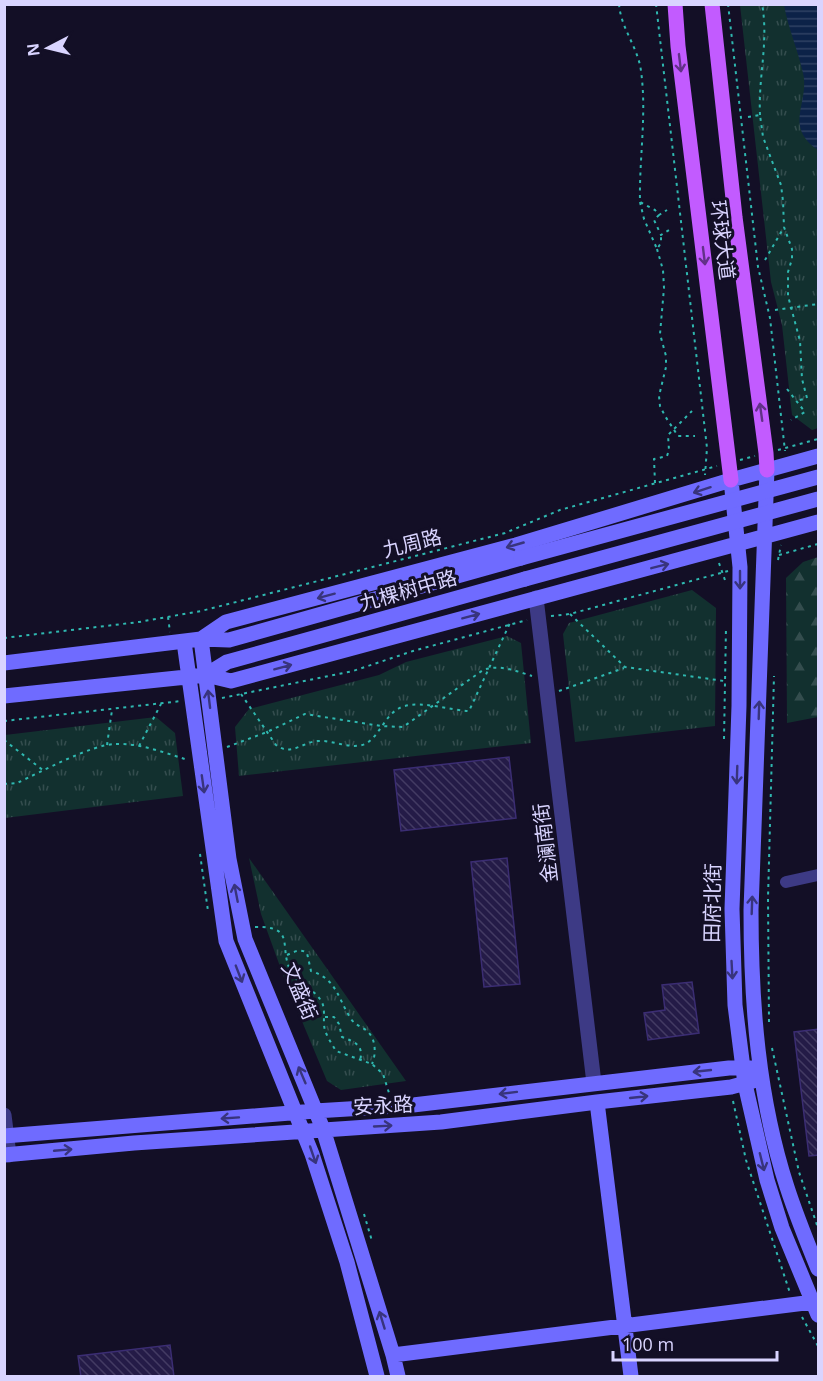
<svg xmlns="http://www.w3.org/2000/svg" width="823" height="1381" viewBox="0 0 823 1381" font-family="'Open Sans','Noto Sans SC',sans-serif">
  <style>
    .forest { fill: url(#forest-firs) }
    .park { fill: url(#park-tufts) }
    .water { fill: url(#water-rules) }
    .building { fill: url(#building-back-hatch); stroke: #3b2d73; stroke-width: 1.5 }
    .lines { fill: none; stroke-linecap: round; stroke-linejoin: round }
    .path { stroke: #2fb8b0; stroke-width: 2; stroke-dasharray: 3 4.5; stroke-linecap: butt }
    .minor { stroke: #3d3a85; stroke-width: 12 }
    .tertiary { stroke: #3d3a85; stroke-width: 15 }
    .secondary { stroke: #6f6bff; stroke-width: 15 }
    .primary { stroke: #c25bff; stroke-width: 15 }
    .secondary-bridge { stroke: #6f6bff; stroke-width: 15 }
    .oneway { stroke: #623188 }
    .oneway2 { stroke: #38347d }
    .labels { text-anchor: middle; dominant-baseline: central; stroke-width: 6; stroke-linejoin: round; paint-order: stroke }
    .street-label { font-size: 20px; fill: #d9d4ff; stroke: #130f26 }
  </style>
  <defs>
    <pattern id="forest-firs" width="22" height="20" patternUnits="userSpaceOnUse" patternTransform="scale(1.5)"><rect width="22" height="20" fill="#12302f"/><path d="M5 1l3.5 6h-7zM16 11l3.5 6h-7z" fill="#344d4e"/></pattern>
    <pattern id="park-tufts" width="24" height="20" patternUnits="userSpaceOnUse" patternTransform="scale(1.5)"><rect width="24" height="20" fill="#12302f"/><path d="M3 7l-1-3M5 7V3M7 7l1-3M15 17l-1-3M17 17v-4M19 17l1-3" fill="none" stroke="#344d4e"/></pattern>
    <pattern id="water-rules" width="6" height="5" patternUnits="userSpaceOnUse" patternTransform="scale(1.5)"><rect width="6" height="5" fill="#0c2248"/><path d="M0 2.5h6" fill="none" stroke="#2f4163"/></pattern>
    <pattern id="building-back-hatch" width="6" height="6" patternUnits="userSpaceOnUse" patternTransform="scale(1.5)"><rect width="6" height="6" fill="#241b47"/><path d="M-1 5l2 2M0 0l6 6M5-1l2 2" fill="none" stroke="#433b63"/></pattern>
  </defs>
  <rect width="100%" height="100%" fill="#130f26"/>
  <!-- forest -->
  <path class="forest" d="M818 557V717L787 723 786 578 803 562Z"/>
  <!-- park -->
  <path class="park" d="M740 5H818V428L812 430 792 415 782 325 771 282Z
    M692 590 716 608 715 726 575 742 563 634 569 623Z
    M507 636 521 643 531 743 239 776 235 727 249 709 379 675 406 662Z
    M156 717 175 733 183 796 5 818V735Z
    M249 858 406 1081 341 1090 327 1081 286 983 261 914Z"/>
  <!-- water -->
  <path class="water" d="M784 5H818V150C783 126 810 103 803 73 798 50 788 28 784 5Z"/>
  <!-- building -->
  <path class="building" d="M509 757 516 818 401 831 394 770Z
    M507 858 520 984 484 987 471 862Z
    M692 982 699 1033 648 1040 644 1013 665 1010 662 985Z
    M819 1029V1155L809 1156 794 1032Z
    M170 1345 174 1377H81L78 1356Z"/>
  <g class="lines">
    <!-- path -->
    <path class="path" d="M619 4C621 29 638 47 641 71 647 114 639 159 640 202L655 210 659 215 667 210
      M656 4 707 448 705 475
      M728 4 758 267 770 318 785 451
      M760 115C758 77 769 42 762 4
      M748 117 760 115 763 137 781 185 783 201 784 227 792 249V259L788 272V296L800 341 802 379 807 398 796 401
      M640 202 644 219 657 249 661 243V235
      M659 215 654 220 661 235 669 230
      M657 249 663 270 664 288 660 334 666 356V367L659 396 660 406 665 416 678 436H695
      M765 260 784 227
      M775 310 818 304
      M787 389 805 412 791 420
      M778 450 818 439
      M740 460 755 456
      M655 483 654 459 667 456 669 450 668 435 692 411
      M779 555 818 544
      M778 560 781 545
      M719 563 726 583
      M570 614 625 667 724 681
      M551 616 570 614 728 571
      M168 617 170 632
      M4 638 139 622 201 611 505 533 560 510 717 466
      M559 691 624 668
      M241 694 276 745C292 757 303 741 319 741 333 740 351 750 365 744 381 736 385 711 405 706 423 701 449 710 469 711L510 623
      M222 698 353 671 413 651 527 620
      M4 721 181 701
      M724 739 726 627
      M4 740 44 771
      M107 745 112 710
      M139 746 161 704
      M227 747 267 732 305 714 381 726 403 727 483 670C500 664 516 671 532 676
      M4 784 17 783C41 772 92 744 116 744 140 743 165 753 188 760
      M200 854 208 911
      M255 927C296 926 279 946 290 970 295 982 312 988 320 999 327 1008 322 1021 325 1030 327 1037 332 1044 336 1051L372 1064 383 1074 389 1093
      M287 955C294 952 300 948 307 953L311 971C337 979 338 999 351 1019 357 1027 364 1027 369 1033 376 1041 376 1055 372 1064
      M325 1017H334L339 1024 342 1037C355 1042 364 1045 360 1061
      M769 1022 768 898 774 676
      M772 1048 799 1172 818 1228
      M733 1101 746 1160 790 1293
      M364 1214 372 1241
      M802 1317 818 1346"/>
    <!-- minor -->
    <path class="minor" d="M786 882 818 875"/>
    <!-- tertiary -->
    <path class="tertiary" d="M536 598 594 1083
      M4 1115 9 1155"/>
    <!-- secondary -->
    <path class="secondary" d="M767 470 751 910C751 1003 758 1098 787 1187 796 1215 807 1242 818 1269
      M731 480 740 567 739 706 732 909 735 1005 745 1084 767 1180 782 1228 818 1315
      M201 639 229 859 245 939 323 1129 393 1355 398 1376
      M201 639 226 622 516 545 731 480 818 456
      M184 642 226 941 312 1154 347 1262 377 1376
      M4 663 201 639 229 640 521 558
      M206 675 231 681 818 522
      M4 696 206 675 227 662 525 579
      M597 1102 631 1376
      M4 1136 315 1111 413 1105 729 1068H751
      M4 1155 134 1143 441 1122 597 1102 731 1087 753 1081
      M393 1355 813 1302"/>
    <!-- primary -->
    <path class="primary" d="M675 4 678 46 731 480
      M712 4 735 217 766 453 767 470"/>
    <!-- secondary-bridge -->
    <path class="secondary-bridge" d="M521 558 818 477
      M525 579 818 499"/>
  </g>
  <!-- one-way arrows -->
  <defs><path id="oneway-shaft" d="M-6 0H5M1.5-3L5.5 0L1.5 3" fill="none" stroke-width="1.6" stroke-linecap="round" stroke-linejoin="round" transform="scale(1.5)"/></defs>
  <g class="oneway">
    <use href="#oneway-shaft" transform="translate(680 63) rotate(83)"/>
    <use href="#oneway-shaft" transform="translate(704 256) rotate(83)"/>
    <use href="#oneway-shaft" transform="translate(761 412) rotate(-98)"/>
  </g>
  <g class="oneway2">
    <use href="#oneway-shaft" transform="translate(702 490) rotate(162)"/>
    <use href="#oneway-shaft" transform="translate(515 545) rotate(164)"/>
    <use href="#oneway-shaft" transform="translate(660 566) rotate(-14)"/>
    <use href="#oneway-shaft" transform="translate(740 580) rotate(90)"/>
    <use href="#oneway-shaft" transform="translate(326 596) rotate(165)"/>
    <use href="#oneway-shaft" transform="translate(471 616) rotate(-15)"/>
    <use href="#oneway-shaft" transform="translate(283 667) rotate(-15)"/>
    <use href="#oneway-shaft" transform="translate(209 699) rotate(-97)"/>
    <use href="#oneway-shaft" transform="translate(759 710) rotate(-88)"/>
    <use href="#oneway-shaft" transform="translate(737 775) rotate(92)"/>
    <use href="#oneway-shaft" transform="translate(203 784) rotate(82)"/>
    <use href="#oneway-shaft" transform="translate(236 893) rotate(-101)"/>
    <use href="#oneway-shaft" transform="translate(752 905) rotate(-88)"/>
    <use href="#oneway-shaft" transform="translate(732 970) rotate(87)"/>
    <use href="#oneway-shaft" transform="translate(239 974) rotate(69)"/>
    <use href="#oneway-shaft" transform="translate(702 1071) rotate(174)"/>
    <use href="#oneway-shaft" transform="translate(302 1075) rotate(-113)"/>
    <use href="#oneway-shaft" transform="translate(508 1093) rotate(173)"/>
    <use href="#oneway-shaft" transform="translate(639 1097) rotate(-6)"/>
    <use href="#oneway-shaft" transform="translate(230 1118) rotate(176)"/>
    <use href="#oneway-shaft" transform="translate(383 1126) rotate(-3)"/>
    <use href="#oneway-shaft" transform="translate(63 1150) rotate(-5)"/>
    <use href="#oneway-shaft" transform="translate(313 1155) rotate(71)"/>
    <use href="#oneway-shaft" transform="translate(762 1162) rotate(76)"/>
    <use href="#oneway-shaft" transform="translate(382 1320) rotate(-107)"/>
  </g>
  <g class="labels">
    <!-- street labels -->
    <g class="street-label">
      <text transform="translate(723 240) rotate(83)">环球大道</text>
      <text transform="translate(412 543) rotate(-14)">九周路</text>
      <text transform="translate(408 590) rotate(-16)">九棵树中路</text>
      <text transform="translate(545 843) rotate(-97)">金澜南街</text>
      <text transform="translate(712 903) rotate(-89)">田府北街</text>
      <text transform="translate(300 991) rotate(67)">文盛街</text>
      <text transform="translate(383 1105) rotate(-3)">安永路</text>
    </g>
  </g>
  <!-- border -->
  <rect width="823" height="1381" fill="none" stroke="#d9d4ff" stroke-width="12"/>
  <!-- north arrow -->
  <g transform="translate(48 48) rotate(263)" stroke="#130f26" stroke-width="4.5" paint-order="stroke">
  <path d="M0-4.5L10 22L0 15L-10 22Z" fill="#d9d4ff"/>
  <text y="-9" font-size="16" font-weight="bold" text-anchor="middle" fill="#d9d4ff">N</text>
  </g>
  <!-- scale -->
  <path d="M613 1351v9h164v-9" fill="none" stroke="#d9d4ff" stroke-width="3"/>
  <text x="622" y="1351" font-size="18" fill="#d9d4ff" stroke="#130f26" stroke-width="4.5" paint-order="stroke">100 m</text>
</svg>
